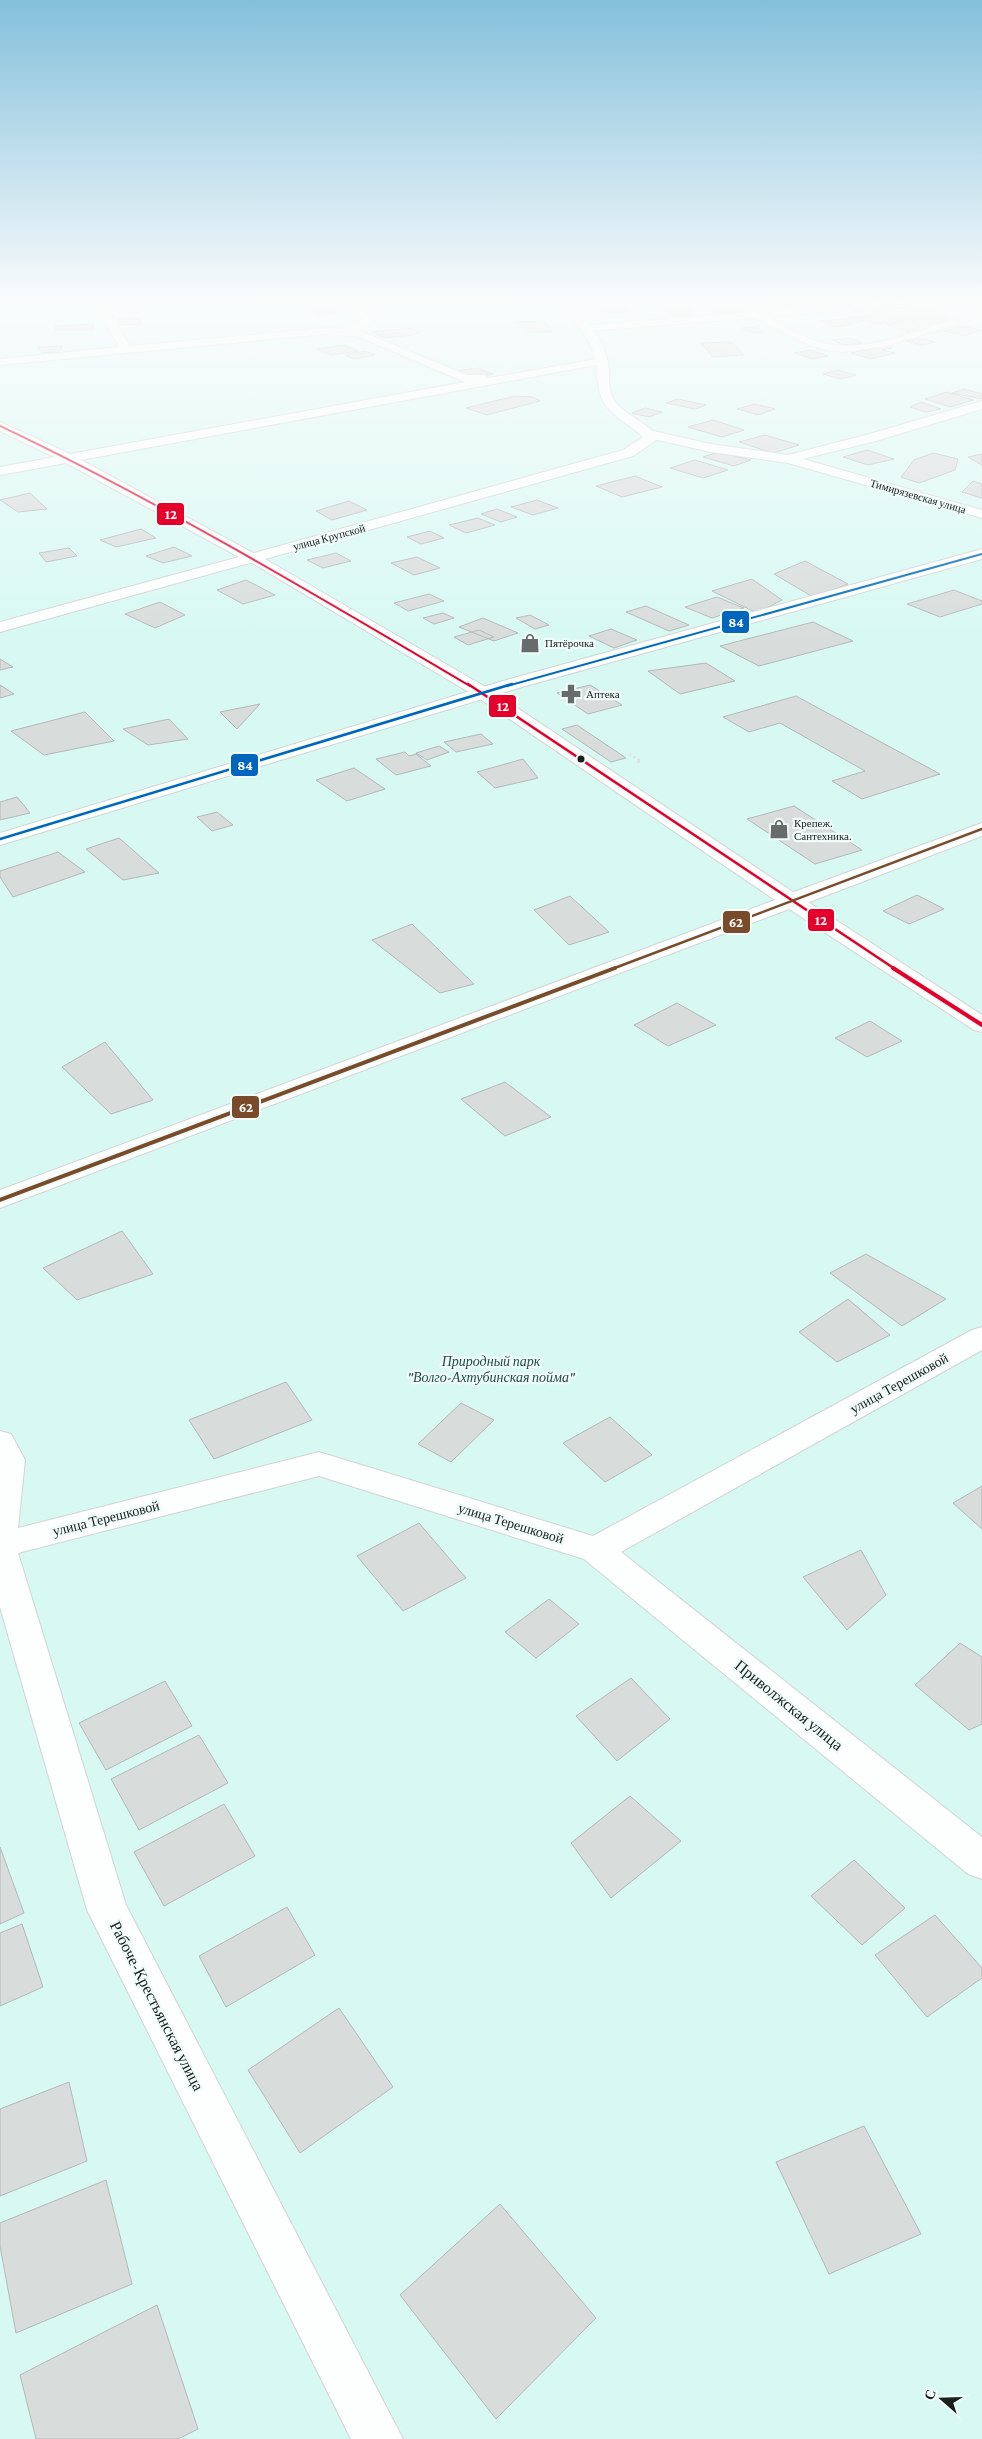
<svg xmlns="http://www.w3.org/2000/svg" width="982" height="2439" viewBox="0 0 982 2439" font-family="'Crimson Pro',serif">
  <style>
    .green { fill: #d7f9f2 }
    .building { fill: #d8dcdb; stroke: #b4b9b8 }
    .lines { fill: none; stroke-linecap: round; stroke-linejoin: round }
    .street-casing { stroke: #d0d5d4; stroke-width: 2 }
    .secondary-casing { stroke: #d0d5d4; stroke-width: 2 }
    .path { stroke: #e0e2e2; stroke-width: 2.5; stroke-dasharray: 2.5 2.5; stroke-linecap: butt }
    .street { fill: #fdfefe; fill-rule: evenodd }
    .secondary { fill: #fdfefe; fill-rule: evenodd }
    .bus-1-far2-casing { stroke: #f0fcfa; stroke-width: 4 }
    .bus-1-far1-casing { stroke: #f0fcfa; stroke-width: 5 }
    .bus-1-casing { stroke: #f0fcfa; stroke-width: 8 }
    .bus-2-far1-casing { stroke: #f0fcfa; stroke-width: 4 }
    .bus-2-casing { stroke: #f0fcfa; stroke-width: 5 }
    .bus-3-far1-casing { stroke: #f0fcfa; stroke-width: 5 }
    .bus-3-casing { stroke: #f0fcfa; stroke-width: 8 }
    .bus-1-far2 { stroke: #e4002b; stroke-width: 2 }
    .bus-1-far1 { stroke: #e4002b; stroke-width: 2.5 }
    .bus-1 { stroke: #e4002b; stroke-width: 4 }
    .bus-2-far1 { stroke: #0065bd; stroke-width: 2 }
    .bus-2 { stroke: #0065bd; stroke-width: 2.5 }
    .bus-3-far1 { stroke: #7a4b2a; stroke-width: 2.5 }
    .bus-3 { stroke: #7a4b2a; stroke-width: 4 }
    .bus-dot { fill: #1b1f1e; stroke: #f0fcfa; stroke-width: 2 }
    .labels { text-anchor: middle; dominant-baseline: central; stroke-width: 4.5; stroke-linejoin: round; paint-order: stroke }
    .far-street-label { font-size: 11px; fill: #1b1f1e; stroke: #f0fcfa }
    .far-poi-label { font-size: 11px; fill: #1b1f1e; stroke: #f0fcfa; text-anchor: start }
    .park-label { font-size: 14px; font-style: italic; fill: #224d46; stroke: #f0fcfa }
    .street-label { font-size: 14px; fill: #1b1f1e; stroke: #f0fcfa }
    .near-street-label { font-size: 16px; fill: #1b1f1e; stroke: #f0fcfa }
    .line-badge { stroke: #f0fcfa; stroke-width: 2 }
    .badge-label { font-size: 14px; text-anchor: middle; font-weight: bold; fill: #fff }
  </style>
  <rect width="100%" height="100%" fill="#f3f9f8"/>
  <!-- green -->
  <path class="green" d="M0 300H982V2439H0Z"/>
  <!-- building -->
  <path class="building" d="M949 300 950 306 854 311 846 305Z
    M755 304H794L797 310H762Z
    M599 307H624L629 312 605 313Z
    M330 308 337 313 317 315 311 310Z
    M663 308H689L691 315H673Z
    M743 308 747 313H713L710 309Z
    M936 310 953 322 913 334 886 324 916 320 904 311Z
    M905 311 913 319 874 324 857 317 878 314 872 312Z
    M856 317 864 321 854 323 844 319Z
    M140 318 141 324 120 325 118 319Z
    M842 319 852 325 833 327 821 321Z
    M545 321 552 332H530L516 322Z
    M93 324 94 330H55V326Z
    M960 326 981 330 965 336 944 331Z
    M754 327 764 332 753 333 742 328Z
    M413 328 420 334 386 338 372 332Z
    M851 338 863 343 844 345 832 340Z
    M918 338 935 342 922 345 906 341Z
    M731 342 744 355 713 357 701 343Z
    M344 345 359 351 331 355 317 349Z
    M63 346 58 353H42L37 347Z
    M885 346 892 348 882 350 895 353 871 359 851 353Z
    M811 350 828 356 812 359 794 353Z
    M365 351 375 355 354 359 345 355Z
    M478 368 493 374 472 378 457 371Z
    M838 370 856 375 841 379 823 374Z
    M964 389 982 394V399L952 393Z
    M947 392 973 400 950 407 925 399Z
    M515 396 533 397 540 401 487 415 466 408Z
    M678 399 706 405 695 409 666 403Z
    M921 402 941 409 926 412 910 407Z
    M755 404 775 409 758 415 737 409Z
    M645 408 662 412 649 417 632 413Z
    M713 420 744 430 722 437 688 427Z
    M765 435 799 445 773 453 739 442Z
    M867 450 894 459 868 465 843 457Z
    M719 452 751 460 734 466 703 457Z
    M933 453 958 459 955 470 919 483 901 477 914 460Z
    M982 454V465L968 457Z
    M695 460 728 470 703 478 670 468Z
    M635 476 662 487 622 497 596 486Z
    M973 481 982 484V498L962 492Z
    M30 493 47 509 18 512 0 500Z
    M537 500 558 508 533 515 511 507Z
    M349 501 367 510 332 520 316 511Z
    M497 509 517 517 501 522 481 514Z
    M478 518 495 525 466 533 449 525Z
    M141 529 156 538 116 547 100 540Z
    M430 531 444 538 421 544 407 537Z
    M174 547 192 556 163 563 146 556Z
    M69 548 77 556 46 562 39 553Z
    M336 553 351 561 323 568 307 560Z
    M417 557 440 568 414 575 391 563Z
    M805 561 848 584 813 597 774 574Z
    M752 579 782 600 757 613 712 591Z
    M246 580 275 595 243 604 217 590Z
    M954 590 982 601V604L940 617 907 604Z
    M429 594 444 601 408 611 394 603Z
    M717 597 744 608 712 618 685 607Z
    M160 602 185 615 155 628 125 614Z
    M646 606 689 625 669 631 626 612Z
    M443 613 454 618 434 624 423 618Z
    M530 615 549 625 535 629 516 618Z
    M483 618 518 633 494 641 459 627Z
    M813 622 853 641 759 666 720 646Z
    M611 629 637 640 614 648 589 636Z
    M479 630 494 637 468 645 454 637Z
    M0 659 13 667 0 670Z
    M706 663 735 681 680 694 648 671Z
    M0 685 14 694 0 698Z
    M590 685 622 705 588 714 557 693Z
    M796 696 940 774 862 799 832 781 865 771 780 723 749 732 723 717Z
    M260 704 237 729 220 712Z
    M85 712 114 741 44 755 11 731Z
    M169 719 188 739 148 745 123 729Z
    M577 725 626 758 611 762 562 729Z
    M481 734 493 744 456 752 444 742Z
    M439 746 449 752 427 760 416 753Z
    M405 752 409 756 416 754 431 766 396 775 376 759Z
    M523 759 538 778 495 788 477 772Z
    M354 768 385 789 347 801 316 780Z
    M17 797 30 813 0 820V802Z
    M794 806 862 850 815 864 747 819Z
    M217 812 233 825 212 831 197 817Z
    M119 838 159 873 123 880 86 849Z
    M58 852 85 872 13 897 0 877V871Z
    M917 895 944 909 909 924 883 911Z
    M570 896 609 932 569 945 534 910Z
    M412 924 474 984 440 993 372 940Z
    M677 1003 716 1025 668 1046 634 1025Z
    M870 1021 902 1041 867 1057 835 1038Z
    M105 1042 153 1100 111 1114 62 1067Z
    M505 1082 551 1117 505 1136 461 1099Z
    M122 1231 153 1274 77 1300 43 1268Z
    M866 1254 946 1299 902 1326 830 1273Z
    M848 1299 890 1335 837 1362 799 1332Z
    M286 1382 312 1420 214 1459 189 1420Z
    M461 1403 494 1420 451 1462 418 1444Z
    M610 1417 652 1455 605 1482 563 1443Z
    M982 1486V1529L953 1503Z
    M419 1523 466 1578 403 1611 357 1556Z
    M861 1550 886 1595 847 1630 803 1577Z
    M549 1599 579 1624 536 1658 505 1632Z
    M960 1643 982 1657V1724L969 1730 915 1685Z
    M631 1678 670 1719 617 1761 576 1716Z
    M165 1681 192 1726 106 1770 79 1723Z
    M199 1735 228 1783 139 1830 111 1779Z
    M630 1796 681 1841 611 1898 571 1843Z
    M224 1804 255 1856 164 1906 134 1852Z
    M0 1847 24 1913 0 1924Z
    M854 1860 905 1908 862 1945 811 1896Z
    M287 1907 315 1955 226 2007 199 1956Z
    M935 1915 982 1968V1978L927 2017 875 1955Z
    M22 1924 43 1987 0 2006V1933Z
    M339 2008 393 2087 300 2153 248 2070Z
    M69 2082 87 2161 0 2196V2109Z
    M864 2126 921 2234 829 2274 776 2162Z
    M106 2180 132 2284 16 2333 0 2246V2223Z
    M500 2204 596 2318 496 2419 400 2295Z
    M157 2305 198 2429 178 2439H36L20 2375Z"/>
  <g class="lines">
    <defs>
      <path id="street" d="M98 300H108L105 305 130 346 326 328 343 329 362 320 338 300H349L374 321 358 330 467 375H484L489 378 602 358 608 361 602 364 81 460 257 555 260 558 257 561 0 632V622L239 557 66 463 0 475V467L54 457 0 431V422L70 454 465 382 359 337 326 334 0 365V359L119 347 95 305Z
        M813 300H825L835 309 830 312 768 317C786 326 806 340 827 344 878 353 933 323 982 311V317L886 346 843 352 826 350 806 344 754 318 588 331 583 328 588 325 820 307Z
        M982 401V409L876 441 803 459 982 510V518L788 463 711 452 644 437 643 434 649 430 711 444 788 455 866 435Z
        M982 549V559L522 687 0 845V833L510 679Z
        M982 823V836L799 906 791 907 783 906 780 901 783 896Z
        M982 1327V1350L621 1552 982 1837V1879L968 1874 584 1559 319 1476 18 1553 126 1905 403 2439H351L87 1910 0 1607V1431L11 1434 25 1460 18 1528 319 1452 593 1536 972 1330Z"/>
      <path id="secondary" d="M558 300H569C585 318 603 337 608 362 610 374 607 388 614 400 623 415 653 424 656 438L655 441 633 456 265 559 489 689 799 896 982 1015V1032L974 1030 789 909 0 1208V1190L775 900 477 697 244 558 247 555 623 450 643 437C631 425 615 419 605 404 595 389 599 372 594 355 588 333 571 318 558 300Z"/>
    </defs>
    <!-- street casing -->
    <use href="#street" class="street-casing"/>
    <!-- secondary casing -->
    <use href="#secondary" class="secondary-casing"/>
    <!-- path -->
    <path class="path" d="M629 754 641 761 636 763"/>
    <!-- street -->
    <use href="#street" class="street"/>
    <!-- secondary -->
    <use href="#secondary" class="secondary"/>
    <defs>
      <path id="bus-1-far2" d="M0 426C162 503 316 595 470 686"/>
      <path id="bus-1-far1" d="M468 684 895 969"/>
      <path id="bus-1" d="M893 968 982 1025"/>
      <path id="bus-2-far1" d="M507 686 982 554"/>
      <path id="bus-2" d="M0 839 512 684"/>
      <path id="bus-3-far1" d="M612 969 982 829"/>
      <path id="bus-3" d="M0 1200 615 968"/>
    </defs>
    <!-- bus-1-far2 casing -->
    <use href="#bus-1-far2" class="bus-1-far2-casing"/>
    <!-- bus-1-far1 casing -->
    <use href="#bus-1-far1" class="bus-1-far1-casing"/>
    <!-- bus-1 casing -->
    <use href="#bus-1" class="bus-1-casing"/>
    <!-- bus-2-far1 casing -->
    <use href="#bus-2-far1" class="bus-2-far1-casing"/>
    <!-- bus-2 casing -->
    <use href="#bus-2" class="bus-2-casing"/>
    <!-- bus-3-far1 casing -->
    <use href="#bus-3-far1" class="bus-3-far1-casing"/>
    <!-- bus-3 casing -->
    <use href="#bus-3" class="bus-3-casing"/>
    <!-- bus-1-far2 -->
    <use href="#bus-1-far2" class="bus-1-far2"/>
    <!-- bus-1-far1 -->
    <use href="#bus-1-far1" class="bus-1-far1"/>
    <!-- bus-1 -->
    <use href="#bus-1" class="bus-1"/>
    <!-- bus-2-far1 -->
    <use href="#bus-2-far1" class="bus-2-far1"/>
    <!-- bus-2 -->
    <use href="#bus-2" class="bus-2"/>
    <!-- bus-3-far1 -->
    <use href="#bus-3-far1" class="bus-3-far1"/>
    <!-- bus-3 -->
    <use href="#bus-3" class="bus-3"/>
  </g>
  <!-- sky -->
  <linearGradient id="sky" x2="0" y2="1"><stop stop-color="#84c0db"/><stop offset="0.47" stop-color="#fafcfc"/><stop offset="1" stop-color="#fafcfc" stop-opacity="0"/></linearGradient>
  <rect width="982" height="641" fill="url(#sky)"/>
  <!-- icons -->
  <defs>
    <symbol id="shop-bare" viewBox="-9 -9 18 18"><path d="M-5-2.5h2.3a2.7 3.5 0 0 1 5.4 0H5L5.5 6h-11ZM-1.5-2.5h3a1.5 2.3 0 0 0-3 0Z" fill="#676b6a" stroke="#f0fcfa" stroke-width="2.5" paint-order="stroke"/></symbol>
    <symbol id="pharmacy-bare" viewBox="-9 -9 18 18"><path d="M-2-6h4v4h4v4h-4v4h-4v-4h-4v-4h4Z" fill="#676b6a" stroke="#f0fcfa" stroke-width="2.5" paint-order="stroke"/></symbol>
  </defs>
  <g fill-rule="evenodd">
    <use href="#shop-bare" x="516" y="629" width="28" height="28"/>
    <use href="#pharmacy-bare" x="557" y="680" width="28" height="28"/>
    <use href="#shop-bare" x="765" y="815" width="28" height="28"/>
  </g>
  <!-- markers -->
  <circle class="bus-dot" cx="581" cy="759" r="4.5"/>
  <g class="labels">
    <!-- far-street labels -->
    <g class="far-street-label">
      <text transform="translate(918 496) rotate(16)">Тимирязевская улица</text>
      <text transform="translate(329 537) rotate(-15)">улица Крупской</text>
    </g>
    <!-- far-poi labels -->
    <g class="far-poi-label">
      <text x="545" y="643">Пятёрочка</text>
      <text x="586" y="694">Аптека</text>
      <text x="794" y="823">Крепеж.<tspan x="794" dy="13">Сантехника.</tspan></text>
    </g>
    <!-- park labels -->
    <g class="park-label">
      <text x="491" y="1361">Природный парк<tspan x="491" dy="16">"Волго-Ахтубинская пойма"</tspan></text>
    </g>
    <!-- street labels -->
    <g class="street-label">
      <text transform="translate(899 1383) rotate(-29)">улица Терешковой</text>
      <text transform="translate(106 1518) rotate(-14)">улица Терешковой</text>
      <text transform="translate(511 1523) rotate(17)">улица Терешковой</text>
    </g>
    <!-- near-street labels -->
    <g class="near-street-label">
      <text transform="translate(789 1705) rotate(39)">Приволжская улица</text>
      <text transform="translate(157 2006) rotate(63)">Рабоче-Крестьянская улица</text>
    </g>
  </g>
  <g class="line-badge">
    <rect x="156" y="502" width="29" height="24" rx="5" fill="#e4002b"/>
    <rect x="721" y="610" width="29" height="24" rx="5" fill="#0065bd"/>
    <rect x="488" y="694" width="29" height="24" rx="5" fill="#e4002b"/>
    <rect x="230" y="753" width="29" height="24" rx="5" fill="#0065bd"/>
    <rect x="807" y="908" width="28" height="24" rx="5" fill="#e4002b"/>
    <rect x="722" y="910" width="29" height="24" rx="5" fill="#7a4b2a"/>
    <rect x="231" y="1095" width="29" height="24" rx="5" fill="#7a4b2a"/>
  </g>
  <g class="badge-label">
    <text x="171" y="519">12</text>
    <text x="736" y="627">84</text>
    <text x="503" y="711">12</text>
    <text x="245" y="770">84</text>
    <text x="821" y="925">12</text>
    <text x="736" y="927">62</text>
    <text x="246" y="1112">62</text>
  </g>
  <!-- north arrow -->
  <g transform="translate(942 2399) rotate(290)" stroke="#f0fcfa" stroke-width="4" paint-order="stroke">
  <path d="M0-4L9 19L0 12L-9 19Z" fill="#1b1f1e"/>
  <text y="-8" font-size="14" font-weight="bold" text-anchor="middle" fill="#1b1f1e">С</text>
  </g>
</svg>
